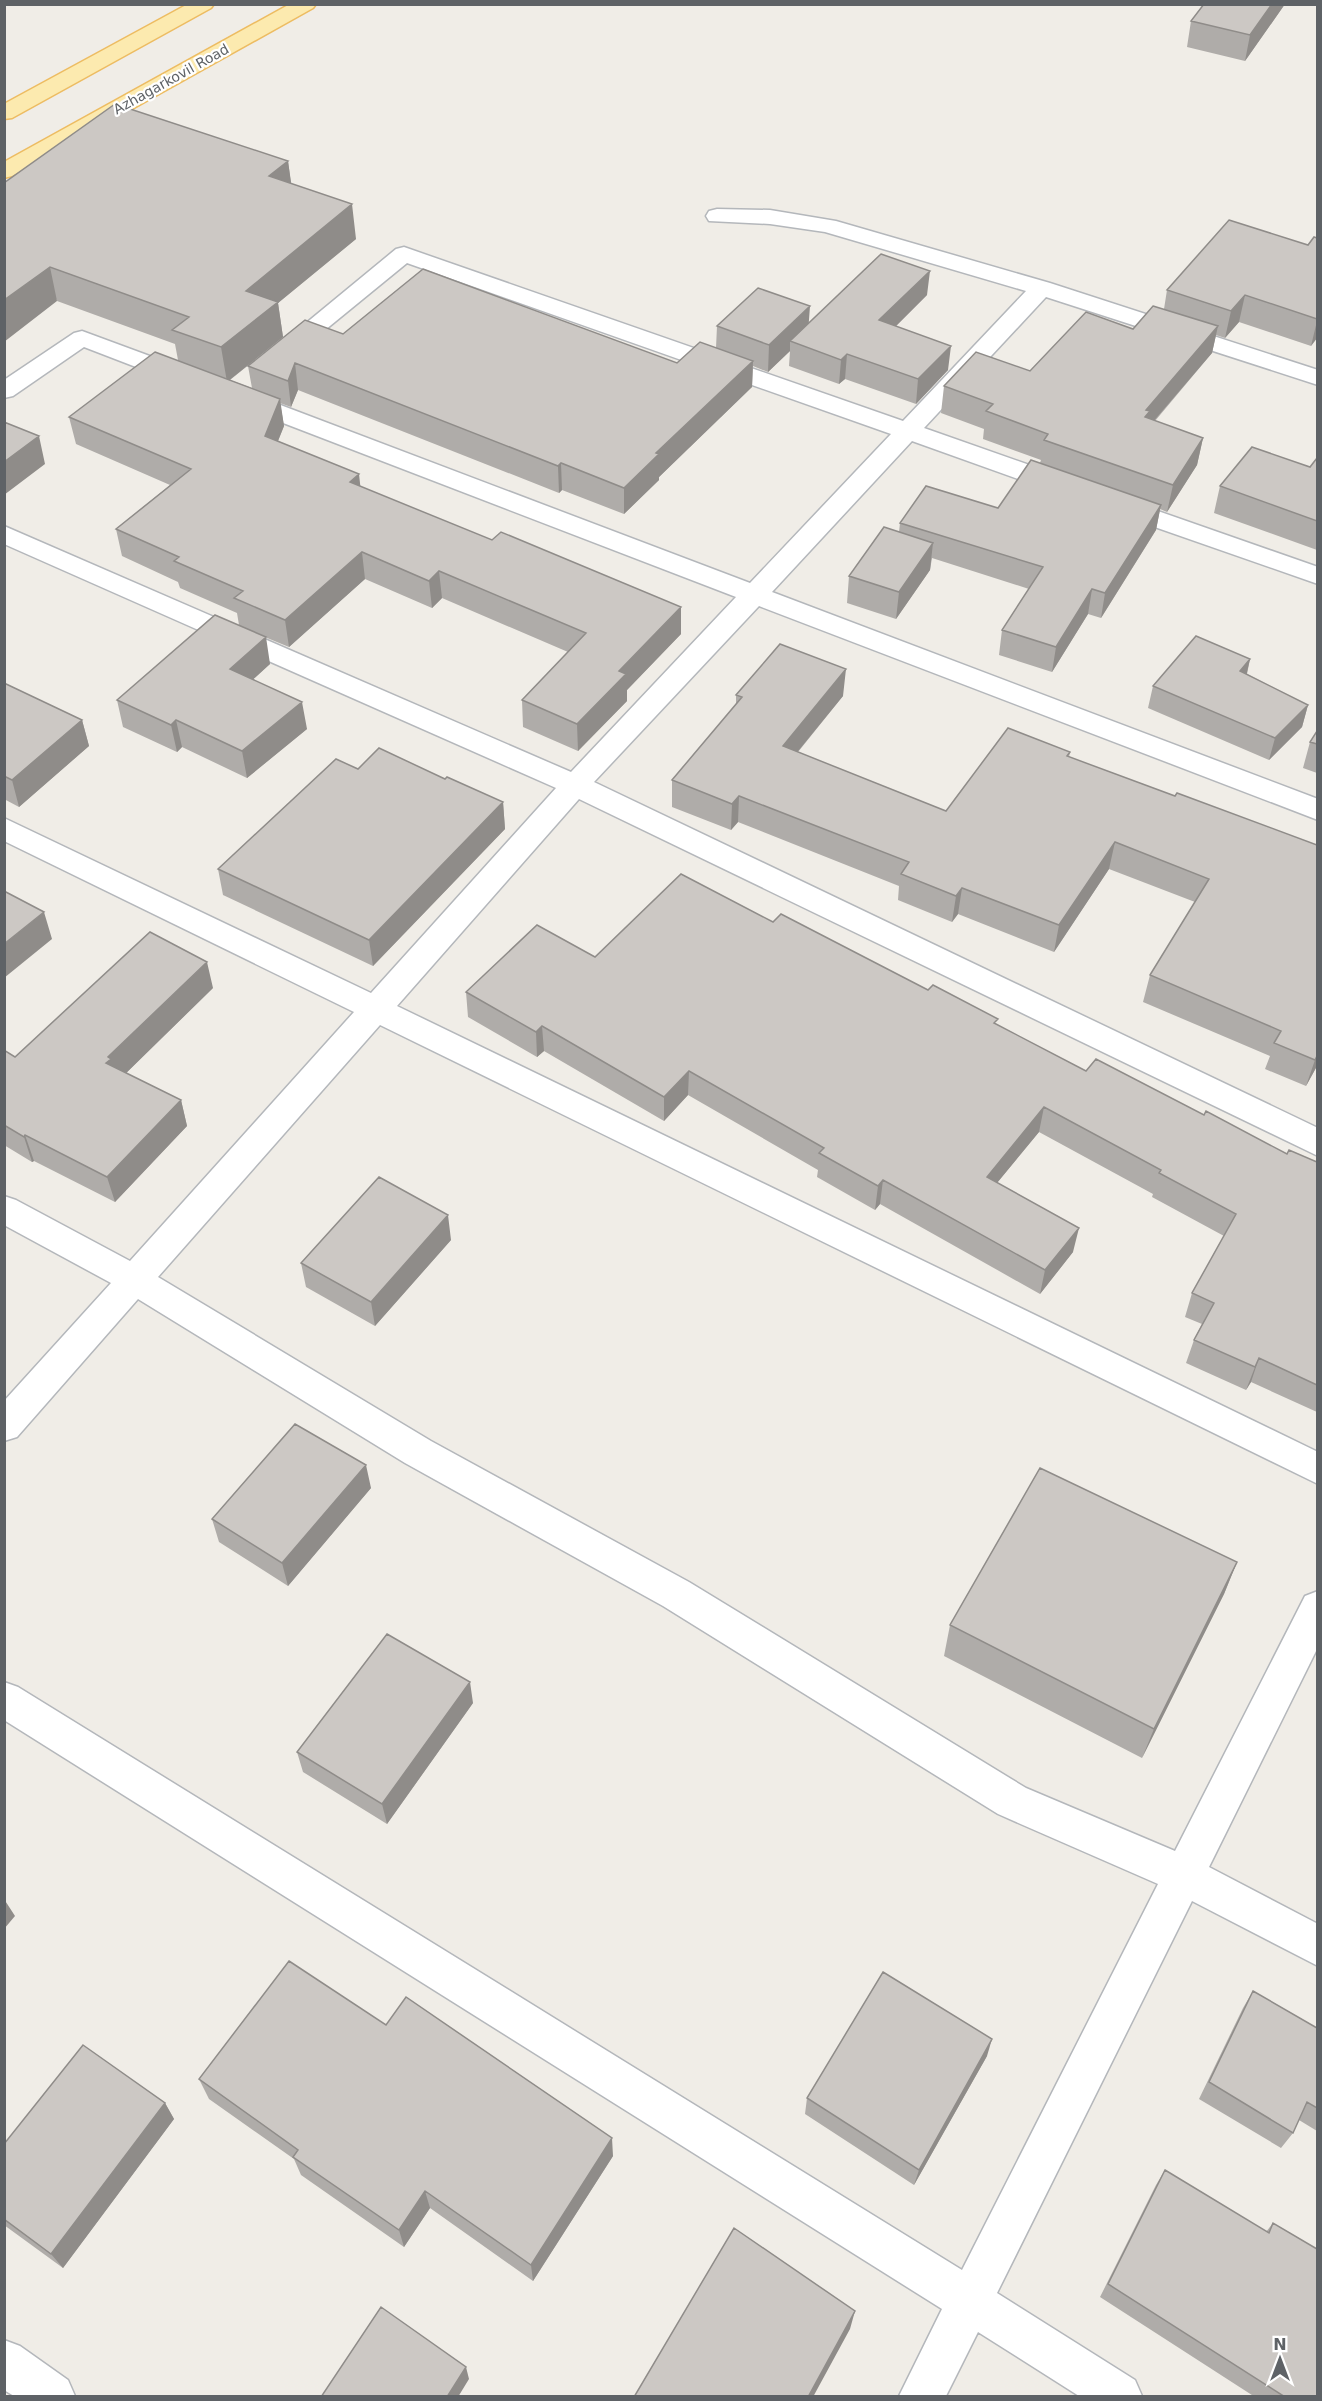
<svg xmlns="http://www.w3.org/2000/svg" width="1322" height="2401" viewBox="0 0 1322 2401" font-family="'DejaVu Sans',sans-serif">
  <style>
    .lines { fill: none; stroke-linecap: round; stroke-linejoin: round }
    .street-casing { stroke: #b4b7bb; stroke-width: 3 }
    .primary-casing { stroke: #edbc62; stroke-width: 3 }
    .street { fill: #fff; fill-rule: evenodd }
    .primary { fill: #fceaaf; fill-rule: evenodd }
    .wall { fill: #afaca9 }
    .shaded-wall { fill: #8f8c89 }
    .building { fill: #ccc8c4; stroke: #8f8c89; stroke-width: 1.5 }
    .labels { text-anchor: middle; dominant-baseline: central; stroke-width: 4.5; stroke-linejoin: round; paint-order: stroke }
    .far-street-label { font-size: 14px; fill: #5e6266; stroke: #fff }
  </style>
  <rect width="100%" height="100%" fill="#f0ede7"/>
  <g class="lines">
    <defs>
      <path id="street" d="M717 209 770 210 836 221 1050 283 1318 370V385L1046 297 924 428 1075 481 1079 487 1075 493 1066 495 1057 493 912 441 772 592 1318 799V820L759 606 594 782 1318 1128V1156L579 799 397 1006 1318 1452V1484L380 1025 158 1277 431 1441 689 1582 1026 1788 1175 1851 1305 1596 1318 1591V1647L1209 1867 1318 1924V1966L1192 1901 997 2293 1135 2380 1142 2396H1079L978 2332 946 2396H899L942 2309 4 1720V1682L18 1687 962 2270 1158 1884 998 1814 663 1606 405 1463 138 1299 17 1437 4 1441V1401L111 1283 4 1225V1196L16 1200 130 1261 354 1012 4 841V818L371 993 556 788 4 544V526L571 772 736 597 231 403 228 398 231 393 240 391 249 393 750 583 891 434 407 263 292 357 283 359 274 357 271 352 396 249 404 247 903 421 1026 291 825 232 770 224 709 221 706 216 709 211Z
        M82 331 193 372 196 377 193 382 184 384 175 382 84 347 13 396 4 398V380L74 333Z
        M1115 496 1318 567V584L1106 510 1102 504 1106 498Z
        M4 2340 20 2346 68 2380 75 2396H14L4 2390Z"/>
      <path id="primary" d="M188 4H214L211 8 12 118 4 119V104Z
        M290 4H316L313 8 12 176 4 178V162Z"/>
    </defs>
    <!-- street casing -->
    <use href="#street" class="street-casing"/>
    <!-- primary casing -->
    <use href="#primary" class="primary-casing"/>
    <!-- street -->
    <use href="#street" class="street"/>
    <!-- primary -->
    <use href="#primary" class="primary"/>
  </g>
  <!-- wall -->
  <path class="wall" d="M1204 4H1285L1245 61 1187 47 1191 21Z
    M288 161 291 184 356 239 278 303 283 337 230 380 252 388 248 366 343 334 677 363 716 348 717 326 809 323 927 295 896 326 948 370 916 404 845 379 839 384 789 366 790 351 768 372 753 366 752 387 659 477V480L624 514 562 490 559 493 298 390 291 407 280 403 284 426 278 441 360 486 681 634 627 690V701L578 751 523 727 522 700 568 652 442 598 432 608 365 579 289 647 260 635 270 664 253 679 307 729 247 778 182 747 177 752 123 727 117 700 239 625 237 613 180 588 178 582 122 556 116 529 170 485 76 444 69 417 178 360 175 344 57 301 4 183Z
    M1317 238V338L1311 346 1239 322 1225 338 1216 335 1212 353 1155 421 1203 438 1197 465 1167 512 1160 509 1156 530 1101 618 1088 614 1052 672 999 655 1002 630 1029 589 932 558 930 570 896 619 847 603 849 576 899 532 900 523 998 508 1040 463 1041 460 983 439 984 429 941 413 944 386 1030 371 1133 329 1164 309 1167 290 1308 245Z
    M1317 458V550L1214 513 1220 486 1310 467Z
    M1250 659 1247 674 1308 705 1302 727 1269 760 1148 708 1153 686Z
    M4 683 82 720 89 746 19 807 4 799Z
    M736 695 843 696 798 752 946 811 1070 752 1069 757 1175 796 1317 845V1066L1306 1086 1265 1069 1270 1056 1143 1002 1150 975 1195 902 1109 869 1054 952 958 914 952 922 898 900 899 886 738 822 731 830 672 807V780L736 705Z
    M1317 731V773L1303 768 1310 742Z
    M358 769 445 779 503 802 505 829 373 966 223 895 218 869Z
    M773 922 928 990 1086 1071 1204 1115 1287 1154 1317 1162V1412L1251 1382 1246 1390 1186 1363 1194 1340 1202 1324 1185 1317 1192 1293 1224 1236 1152 1197 1153 1194 1039 1132 997 1183 1073 1252 1040 1294 880 1204 875 1210 817 1177 818 1170 688 1095 664 1121 544 1051 537 1057 468 1017 466 992 595 957Z
    M213 988 126 1073 181 1100 187 1126 115 1202 34 1161 32 1162 4 1145V1050L15 1057Z
    M451 1240 375 1326 306 1287 301 1263Z
    M371 1488 288 1586 219 1542 212 1519Z
    M1237 1562 1224 1594 1142 1758 944 1656 950 1625Z
    M473 1703 387 1824 303 1772 297 1752Z
    M1253 1991 1317 2028V2131L1299 2120 1293 2133 1281 2148 1199 2099 1243 2008Z
    M386 2025 613 2156 533 2281 430 2208 404 2247 301 2175 294 2159 209 2099 199 2079Z
    M987 2056 914 2185 805 2114 807 2098Z
    M165 2103 174 2119 63 2268 4 2225V2144Z
    M1165 2170 1266 2232 1273 2223 1317 2397H1255L1100 2297 1156 2185Z"/>
  <!-- shaded-wall -->
  <path class="shaded-wall" d="M1272 4H1285L1245 61 1250 35Z
    M288 161 293 196 269 176Z
    M352 204 356 239 278 303 283 337 227 382 221 347 246 291Z
    M50 267 57 301 4 342V300Z
    M930 271 927 295 877 345 879 320Z
    M1245 295 1239 322 1225 338 1231 311Z
    M810 306 808 333 790 341V351L768 372 769 345Z
    M1317 321V338L1311 346Z
    M1218 326 1212 353 1146 430 1145 439 1146 410Z
    M951 346 948 370 916 404 918 379Z
    M847 354 845 379 839 384 841 360Z
    M753 361 752 387 659 477V480L624 514V488L656 453Z
    M295 363 298 390 291 407 288 381Z
    M280 399 284 426 269 463 265 436Z
    M39 436 45 464 4 495V462Z
    M1203 438 1197 465 1167 512 1173 485Z
    M561 463 562 490 559 493 558 466Z
    M359 474 362 501 350 482Z
    M1161 505 1156 530 1101 618 1105 593Z
    M933 543 930 570 896 619 899 592Z
    M362 552 365 579 289 647 285 620Z
    M439 571 442 598 432 608 429 581Z
    M1092 589 1088 614 1052 672 1056 647Z
    M681 607V634L627 690V701L578 751 577 724 619 671Z
    M266 637 270 664 235 696 230 669Z
    M1250 659 1245 681 1240 671Z
    M846 669 843 696 781 772 783 746Z
    M302 702 307 729 247 778 242 751Z
    M1308 705 1302 727 1269 760 1275 738Z
    M82 720 89 746 19 807 12 780Z
    M176 720 182 747 177 752 171 725Z
    M739 796 738 822 731 830 732 804Z
    M503 802 505 829 373 966 369 940Z
    M1115 842 1109 869 1054 952 1059 925Z
    M962 888 958 914 952 922 956 896Z
    M44 912 52 939 4 978V944Z
    M207 962 213 988 117 1082 106 1063 108 1057Z
    M542 1026 544 1051 537 1057 536 1032Z
    M1317 1056V1066L1306 1086 1315 1060Z
    M689 1071 688 1095 664 1121V1097Z
    M181 1100 187 1126 115 1202 107 1177Z
    M1044 1107 1039 1132 982 1201 987 1177Z
    M25 1135 34 1161 32 1162 24 1137Z
    M883 1180 880 1204 875 1210 878 1186Z
    M448 1215 451 1240 375 1326 371 1302Z
    M1079 1228 1073 1252 1040 1294 1045 1270Z
    M1259 1358 1251 1382 1246 1390 1255 1367Z
    M366 1465 371 1488 288 1586 282 1563Z
    M1237 1562 1224 1594 1142 1758 1154 1729Z
    M470 1682 473 1703 387 1824 382 1804Z
    M4 1899 15 1916 4 1929Z
    M992 2039 987 2056 914 2185 919 2170Z
    M165 2103 174 2119 63 2268 51 2254Z
    M612 2138 613 2156 533 2281 531 2265Z
    M425 2191 430 2208 404 2247 399 2230Z
    M855 2311 850 2329 813 2397H808Z
    M466 2367 469 2379 458 2397H447Z"/>
  <!-- building -->
  <path class="building" d="M1204 4H1272L1250 35 1191 21Z
    M115 104 288 161 269 176 352 204 246 291 278 302 221 347 172 330 189 317 50 267 4 300V183Z
    M1229 220 1308 245 1314 237 1317 238V319L1245 295 1231 311 1167 290Z
    M881 254 930 271 879 320 951 346 918 379 847 354 841 360 790 341Z
    M423 269 677 363 700 342 753 361 656 453 659 454 624 488 561 463 558 466 295 363 288 381 248 366 305 320 343 334Z
    M758 288 810 306 769 345 717 326Z
    M1153 306 1218 326 1146 410 1150 411 1145 417 1203 438 1173 485 1044 440 1048 434 986 411 993 404 944 386 976 352 1030 371 1086 312 1133 329Z
    M155 352 280 399 265 436 359 474 350 482 492 540 501 532 681 607 619 671 626 674 577 724 522 700 586 633 439 571 429 581 362 552 285 620 234 598 243 591 174 561 179 557 116 529 191 469 69 417Z
    M4 422 39 436 4 462Z
    M1252 447 1310 467 1317 458V521L1220 486Z
    M1031 460 1161 505 1105 593 1092 589 1056 647 1002 630 1043 567 900 523 926 486 998 508Z
    M884 527 933 543 899 592 849 576Z
    M215 615 266 637 230 669 302 702 242 751 176 720 171 725 117 700Z
    M1196 636 1250 659 1240 671 1308 705 1275 738 1153 686Z
    M780 644 846 669 783 746 946 811 1008 728 1070 752 1067 756 1175 796 1177 793 1317 845V1056L1315 1060 1274 1043 1281 1031 1150 975 1209 879 1115 842 1059 925 962 888 956 896 901 874 909 862 739 796 732 804 672 780 742 697 736 695Z
    M4 683 82 720 12 780 4 776Z
    M1317 731V744L1310 742Z
    M379 748 445 779 447 777 503 802 369 940 218 869 336 759 358 769Z
    M681 874 773 922 781 914 928 990 933 985 998 1019 994 1023 1086 1071 1096 1059 1204 1115 1206 1111 1287 1154 1289 1150 1317 1162V1385L1259 1358 1255 1367 1194 1340 1214 1303 1192 1293 1236 1214 1159 1173 1161 1170 1044 1107 987 1177 1079 1228 1045 1270 883 1180 878 1186 819 1153 824 1148 689 1071 664 1097 542 1026 536 1032 466 992 537 925 595 957Z
    M4 891 44 912 4 944Z
    M150 932 207 962 108 1057 111 1059 106 1063 181 1100 107 1177 25 1135 24 1137 4 1125V1050L15 1057Z
    M379 1177 448 1215 371 1302 301 1263Z
    M295 1424 366 1465 282 1563 212 1519Z
    M1040 1468 1237 1562 1154 1729 950 1625Z
    M387 1634 470 1682 382 1804 297 1752Z
    M289 1961 386 2025 406 1997 612 2138 531 2265 425 2191 399 2230 293 2157 298 2150 199 2079Z
    M883 1972 992 2039 919 2170 807 2098Z
    M1253 1991 1317 2028V2108L1307 2102 1293 2133 1209 2082Z
    M83 2045 165 2103 51 2254 4 2219V2144Z
    M1165 2170 1269 2233 1273 2223 1317 2249V2397H1285L1108 2284Z
    M734 2228 855 2311 808 2397H634Z
    M381 2307 466 2367 447 2397H321Z"/>
  <g class="labels">
    <!-- far-street labels -->
    <g class="far-street-label">
      <text transform="translate(171 79) rotate(-29)">Azhagarkovil Road</text>
    </g>
  </g>
  <!-- border -->
  <rect width="1322" height="2401" fill="none" stroke="#5e6266" stroke-width="12"/>
  <!-- north arrow -->
  <g transform="translate(1280 2359)" stroke="#ffffff" stroke-width="4.5" paint-order="stroke">
  <path d="M0-4.5L10 22L0 15L-10 22Z" fill="#5e6266"/>
  <text y="-9" font-size="16" font-weight="bold" text-anchor="middle" fill="#5e6266">N</text>
  </g>
</svg>
